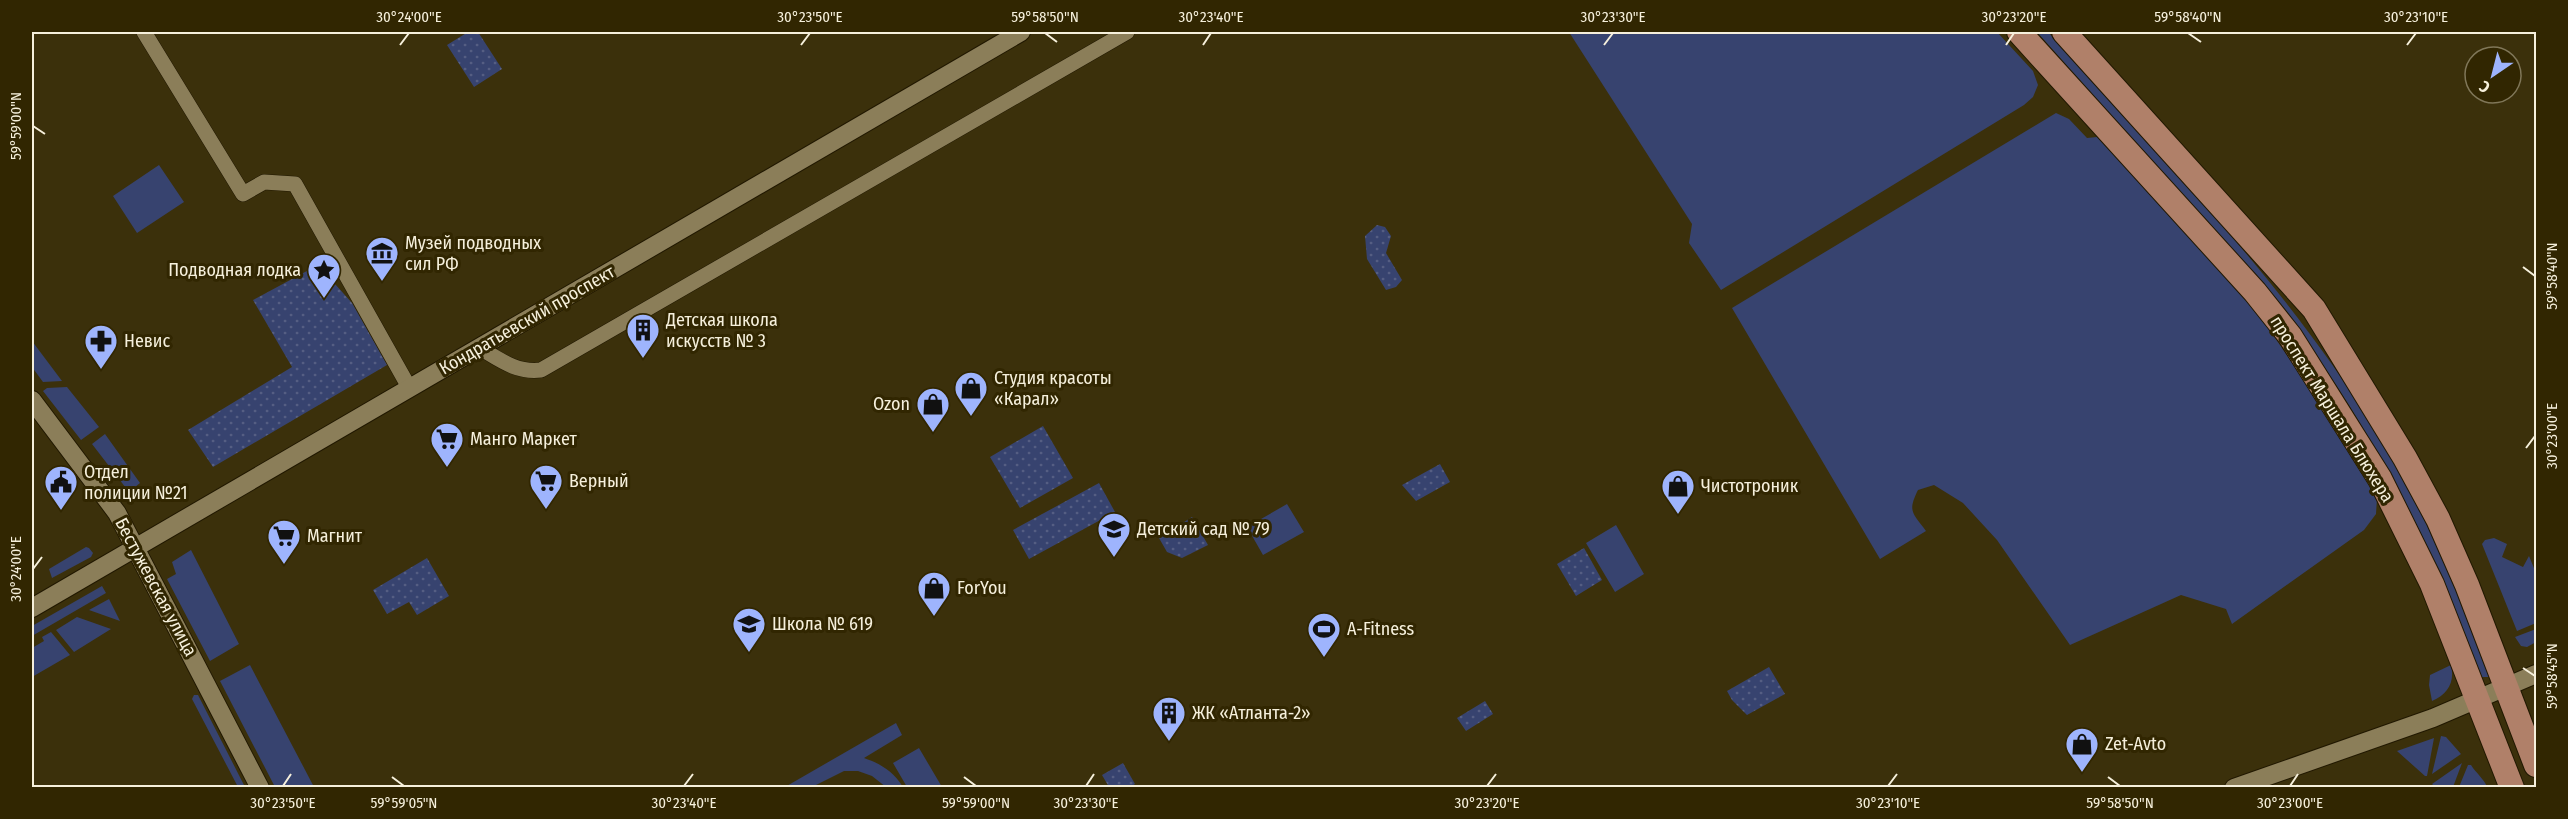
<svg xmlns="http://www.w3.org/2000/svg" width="2568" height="819" viewBox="0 0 2568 819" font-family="'Fira Sans Condensed',sans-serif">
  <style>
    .green { fill: #37436f }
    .park { fill: url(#park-dots) }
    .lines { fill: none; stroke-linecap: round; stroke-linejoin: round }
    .minor-casing { stroke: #211800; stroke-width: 16 }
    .tertiary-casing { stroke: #211800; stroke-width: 20 }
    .primary-casing { stroke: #211800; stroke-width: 26 }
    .minor { stroke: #8b7e59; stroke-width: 15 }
    .tertiary { stroke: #8b7e59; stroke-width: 18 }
    .primary { stroke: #b08069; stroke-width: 24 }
    .ticks { fill: none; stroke: #f6f0dc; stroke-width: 2 }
    .labels { text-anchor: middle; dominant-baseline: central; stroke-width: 6; stroke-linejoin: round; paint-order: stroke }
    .poi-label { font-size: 18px; fill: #f6f0dc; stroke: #312601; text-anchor: start }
    .street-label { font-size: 18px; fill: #f6f0dc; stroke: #312601 }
    .neatline { fill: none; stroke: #f6f0dc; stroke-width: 2 }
    .ticks-label { font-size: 15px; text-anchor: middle; fill: #f6f0dc }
  </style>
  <defs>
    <pattern id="park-dots" width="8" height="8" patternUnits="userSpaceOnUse" patternTransform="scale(1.5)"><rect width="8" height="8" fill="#37436f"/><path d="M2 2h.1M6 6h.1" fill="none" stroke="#555e83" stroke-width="1.8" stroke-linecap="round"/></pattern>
  </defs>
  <rect width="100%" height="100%" fill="#3b300b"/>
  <!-- green -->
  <path class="green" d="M1569 32H1997L2033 71 2038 85 2033 97 2024 105 1721 290 1689 243 1692 224Z
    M2037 32H2048C2163 160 2286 284 2376 431 2424 508 2456 590 2490 674L2489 677H2482C2434 562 2384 449 2310 347 2270 292 2225 242 2179 191 2132 138 2084 85 2037 32Z
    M2056 113 2069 119 2087 138 2097 137 2253 306 2315 396 2377 498 2376 514 2364 530 2232 624 2226 609 2181 595 2070 645 1997 540 1963 503 1934 485 1918 490C1907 512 1913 513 1926 531L1880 559 1732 308Z
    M159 165 184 202 137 233 113 196Z
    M32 341 62 381 43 382 32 367Z
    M67 387 99 427 81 440 43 391 47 388Z
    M105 434 140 483 129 492 92 444Z
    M1287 504 1304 532 1263 555 1247 527Z
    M1616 525 1644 574 1615 592 1586 543Z
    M2494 538 2507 544 2502 557 2523 567 2529 556 2536 573V623L2517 631 2482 544 2485 540Z
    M86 547 89 548 93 553 91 557 52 578 49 569Z
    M191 550 239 644 210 661 167 579 176 574 172 562Z
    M102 586 106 593 32 636V626Z
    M109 599 120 621 89 610Z
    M77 617 111 629 74 652 56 630Z
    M2536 629V642L2527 647 2521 646 2515 637Z
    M51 632 70 655 32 677V648L44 641 42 637Z
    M250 665 314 787H275L220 681Z
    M2451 665C2455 682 2448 694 2432 701L2429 685 2430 675Z
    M194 695H198L245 787H238L192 699Z
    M896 723 902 735 864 758C881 764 893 771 903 787H886L872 776 858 771H844L812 787H785Z
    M2441 736 2446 737 2461 754 2432 774Z
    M2434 738 2427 776H2425L2397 751Z
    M919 748 942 787H907L893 763Z
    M2462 763 2453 787H2435L2432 784Z
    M2468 765H2471C2476 773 2484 779 2487 787H2459Z"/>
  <!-- park -->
  <path class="park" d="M468 32H478L502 69 474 87 447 45Z
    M1377 225 1385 227 1391 236 1386 253 1402 280 1396 287 1386 290 1367 259 1365 236Z
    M318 265 352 303 387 365 213 467 188 430 292 367 253 300Z
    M1043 426 1073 478 1020 508 990 457Z
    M1440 464 1450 482 1416 501 1402 485Z
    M1099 483 1115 512 1029 559 1013 530Z
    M1192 517 1208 545 1182 558 1167 552 1159 538Z
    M1584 548 1602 580 1576 596 1557 564Z
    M427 558 449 596 417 615 409 602 387 614 373 590Z
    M1769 667 1785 694 1747 715 1732 700 1727 691Z
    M1485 701 1493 714 1466 731 1457 718Z
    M1123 763 1135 784 1130 787H1109L1102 775Z"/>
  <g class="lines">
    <defs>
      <path id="minor" d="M144 32 243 194 264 182 295 184 410 389
        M480 348C500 360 517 373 541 370L1127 32"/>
      <path id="tertiary" d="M32 400 117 513 260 788
        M32 608 1021 32
        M2234 788 2433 718 2536 674"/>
      <path id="primary" d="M2019 32 2255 292 2290 336 2380 479 2432 584 2512 788
        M2064 32 2314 309 2405 458 2438 519 2467 585 2536 765"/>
    </defs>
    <!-- minor casing -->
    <use href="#minor" class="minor-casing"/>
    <!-- tertiary casing -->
    <use href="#tertiary" class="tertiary-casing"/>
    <!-- primary casing -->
    <use href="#primary" class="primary-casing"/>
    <!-- minor -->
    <use href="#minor" class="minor"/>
    <!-- tertiary -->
    <use href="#tertiary" class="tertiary"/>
    <!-- primary -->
    <use href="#primary" class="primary"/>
  </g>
  <!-- ticks -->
  <path class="ticks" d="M1045 33 1057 42M2188 33 2201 42M400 45 409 33M801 45 810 33M1203 45 1211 33M1604 45 1613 33M2006 45 2014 33M2407 45 2416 33M33 126 45 134M2523 267 2535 276M2526 448 2535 436M33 569 42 557M2523 668 2535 676M392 777 404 786M964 777 976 786M2108 777 2120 786M283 786 291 774M684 786 693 774M1086 786 1094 774M1487 786 1496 774M1888 786 1897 774M2290 786 2298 774"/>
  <!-- icons -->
  <defs>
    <symbol id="museum-pin" viewBox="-11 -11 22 30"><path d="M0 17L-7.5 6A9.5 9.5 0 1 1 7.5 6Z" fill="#9eb4fd" stroke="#312601"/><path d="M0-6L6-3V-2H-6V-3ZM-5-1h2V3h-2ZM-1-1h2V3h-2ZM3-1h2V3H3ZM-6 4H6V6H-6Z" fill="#111"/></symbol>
    <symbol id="sight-pin" viewBox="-11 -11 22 30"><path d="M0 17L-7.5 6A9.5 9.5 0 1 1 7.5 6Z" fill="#9eb4fd" stroke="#312601"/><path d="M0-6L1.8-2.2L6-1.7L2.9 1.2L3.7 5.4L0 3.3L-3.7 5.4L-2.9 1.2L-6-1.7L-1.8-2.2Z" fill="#111"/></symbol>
    <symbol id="building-pin" viewBox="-11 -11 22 30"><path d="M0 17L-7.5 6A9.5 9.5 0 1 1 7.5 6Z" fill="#9eb4fd" stroke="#312601"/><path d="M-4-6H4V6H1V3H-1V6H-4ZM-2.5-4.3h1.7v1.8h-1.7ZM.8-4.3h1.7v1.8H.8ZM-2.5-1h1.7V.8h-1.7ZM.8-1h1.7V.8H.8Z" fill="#111"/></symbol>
    <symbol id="pharmacy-pin" viewBox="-11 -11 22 30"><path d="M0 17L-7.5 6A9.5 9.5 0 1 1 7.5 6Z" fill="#9eb4fd" stroke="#312601"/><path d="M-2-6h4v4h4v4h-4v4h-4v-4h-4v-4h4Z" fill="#111"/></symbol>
    <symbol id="shop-pin" viewBox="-11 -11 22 30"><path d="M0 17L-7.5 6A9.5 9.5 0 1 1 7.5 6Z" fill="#9eb4fd" stroke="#312601"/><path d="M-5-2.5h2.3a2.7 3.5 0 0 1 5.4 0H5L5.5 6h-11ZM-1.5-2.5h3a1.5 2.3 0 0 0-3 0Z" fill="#111"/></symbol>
    <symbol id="supermarket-pin" viewBox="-11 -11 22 30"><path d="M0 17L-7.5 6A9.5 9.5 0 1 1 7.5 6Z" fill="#9eb4fd" stroke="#312601"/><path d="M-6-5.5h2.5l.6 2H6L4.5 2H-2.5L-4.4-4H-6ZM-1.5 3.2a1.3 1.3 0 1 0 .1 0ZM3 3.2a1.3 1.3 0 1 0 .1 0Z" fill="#111"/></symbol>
    <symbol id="civic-pin" viewBox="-11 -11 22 30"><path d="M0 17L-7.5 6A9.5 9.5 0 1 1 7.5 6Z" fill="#9eb4fd" stroke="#312601"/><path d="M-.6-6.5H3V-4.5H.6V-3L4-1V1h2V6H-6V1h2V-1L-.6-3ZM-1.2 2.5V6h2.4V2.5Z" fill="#111"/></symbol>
    <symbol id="school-pin" viewBox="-11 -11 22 30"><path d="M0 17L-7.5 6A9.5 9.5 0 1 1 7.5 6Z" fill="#9eb4fd" stroke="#312601"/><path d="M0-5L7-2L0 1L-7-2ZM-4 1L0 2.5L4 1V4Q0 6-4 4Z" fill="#111"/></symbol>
    <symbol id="stadium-pin" viewBox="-11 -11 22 30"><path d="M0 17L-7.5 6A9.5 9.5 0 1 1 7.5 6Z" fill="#9eb4fd" stroke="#312601"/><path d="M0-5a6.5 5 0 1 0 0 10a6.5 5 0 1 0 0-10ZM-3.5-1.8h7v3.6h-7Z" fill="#111"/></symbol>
  </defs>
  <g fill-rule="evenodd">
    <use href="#museum-pin" x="363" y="234" width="38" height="52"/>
    <use href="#sight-pin" x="305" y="251" width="38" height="52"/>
    <use href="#building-pin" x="624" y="311" width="38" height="52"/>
    <use href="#pharmacy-pin" x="82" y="322" width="38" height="52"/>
    <use href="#shop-pin" x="952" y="369" width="38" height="52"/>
    <use href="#shop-pin" x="914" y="385" width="38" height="52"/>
    <use href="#supermarket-pin" x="428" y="420" width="38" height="52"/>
    <use href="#supermarket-pin" x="527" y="462" width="38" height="52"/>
    <use href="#civic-pin" x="42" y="463" width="38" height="52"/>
    <use href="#shop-pin" x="1659" y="467" width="38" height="52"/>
    <use href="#school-pin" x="1095" y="510" width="38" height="52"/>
    <use href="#supermarket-pin" x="265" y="517" width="38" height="52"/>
    <use href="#shop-pin" x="915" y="569" width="38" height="52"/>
    <use href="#school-pin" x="730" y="605" width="38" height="52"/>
    <use href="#stadium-pin" x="1305" y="610" width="38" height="52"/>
    <use href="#building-pin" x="1150" y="694" width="38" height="52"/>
    <use href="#shop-pin" x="2063" y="725" width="38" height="52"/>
  </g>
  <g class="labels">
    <!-- poi labels -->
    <g class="poi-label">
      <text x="405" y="243">Музей подводных<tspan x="405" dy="21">сил РФ</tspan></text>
      <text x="301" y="270" text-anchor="end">Подводная лодка</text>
      <text x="666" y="320">Детская школа<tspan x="666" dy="21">искусств № 3</tspan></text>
      <text x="124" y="341">Невис</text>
      <text x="994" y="378">Студия красоты<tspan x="994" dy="21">«Карал»</tspan></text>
      <text x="910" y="404" text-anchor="end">Ozon</text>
      <text x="470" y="439">Манго Маркет</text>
      <text x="84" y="472">Отдел<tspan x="84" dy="21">полиции №21</tspan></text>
      <text x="569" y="481">Верный</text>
      <text x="1701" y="486">Чистотроник</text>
      <text x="1137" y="529">Детский сад № 79</text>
      <text x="307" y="536">Магнит</text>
      <text x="957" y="588">ForYou</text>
      <text x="772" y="624">Школа № 619</text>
      <text x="1347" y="629">A-Fitness</text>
      <text x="1192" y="713">ЖК «Атланта-2»</text>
      <text x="2105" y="744">Zet-Avto</text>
    </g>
    <!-- street labels -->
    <g class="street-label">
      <text transform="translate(527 320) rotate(-30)">Кондратьевский проспект</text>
      <text transform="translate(2332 409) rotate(58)">проспект Маршала Блюхера</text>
      <text transform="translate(156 587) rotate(62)">Бестужевская улица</text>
    </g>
  </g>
  <!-- border -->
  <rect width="2568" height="819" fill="none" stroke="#312601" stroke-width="66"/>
  <!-- north arrow -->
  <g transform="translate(2493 75) rotate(215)"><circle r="28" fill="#312601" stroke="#807759" stroke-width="1.5"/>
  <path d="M0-4.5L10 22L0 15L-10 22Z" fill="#9eb4fd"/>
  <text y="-9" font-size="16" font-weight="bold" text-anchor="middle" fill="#f6f0dc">С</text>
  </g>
  <rect x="33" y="33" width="2502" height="753" class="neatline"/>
  <g class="ticks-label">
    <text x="409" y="22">30°24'00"E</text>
    <text x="810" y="22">30°23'50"E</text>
    <text x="1045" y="22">59°58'50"N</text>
    <text x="1211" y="22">30°23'40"E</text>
    <text x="1613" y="22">30°23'30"E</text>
    <text x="2014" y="22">30°23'20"E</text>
    <text x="2188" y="22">59°58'40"N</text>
    <text x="2416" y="22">30°23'10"E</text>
    <text transform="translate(16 126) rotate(-90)" y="5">59°59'00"N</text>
    <text transform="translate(2552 276) rotate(-90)" y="5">59°58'40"N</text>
    <text transform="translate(2552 436) rotate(-90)" y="5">30°23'00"E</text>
    <text transform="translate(16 569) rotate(-90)" y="5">30°24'00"E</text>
    <text transform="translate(2552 676) rotate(-90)" y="5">59°58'45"N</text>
    <text x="283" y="808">30°23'50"E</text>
    <text x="404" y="808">59°59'05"N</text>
    <text x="684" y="808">30°23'40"E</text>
    <text x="976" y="808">59°59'00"N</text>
    <text x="1086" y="808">30°23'30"E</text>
    <text x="1487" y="808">30°23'20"E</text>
    <text x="1888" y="808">30°23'10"E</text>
    <text x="2120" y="808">59°58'50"N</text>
    <text x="2290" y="808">30°23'00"E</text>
  </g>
</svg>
